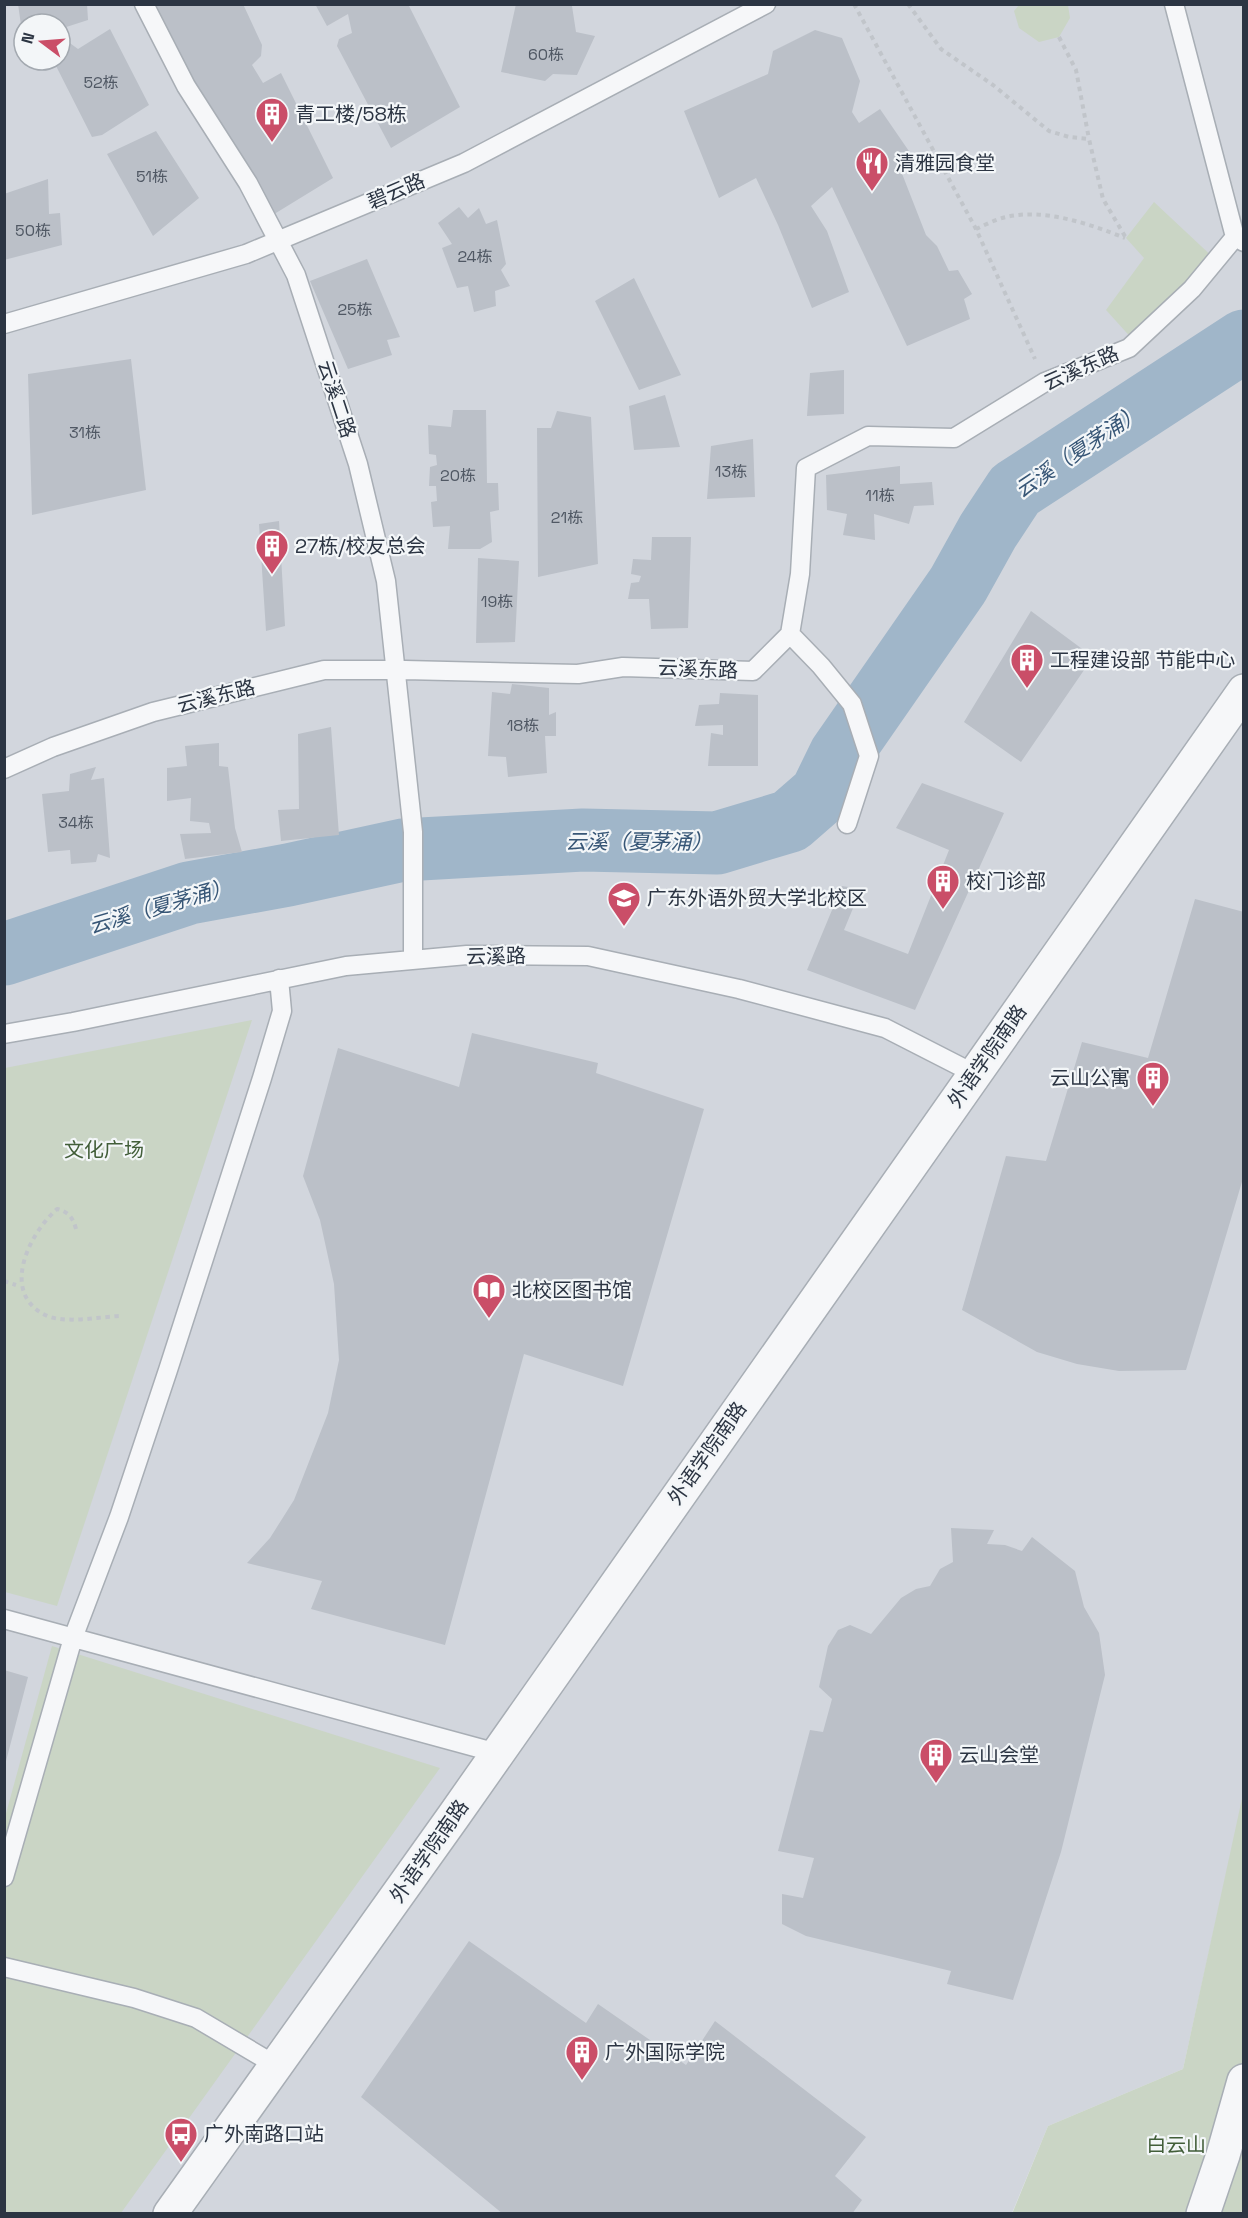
<svg xmlns="http://www.w3.org/2000/svg" width="1248" height="2218" viewBox="0 0 1248 2218" font-family="'Space Grotesk','Noto Sans SC',sans-serif">
  <style>
    .built { fill: #d2d6dd; fill-rule: evenodd }
    .green { fill: #cad5c5 }
    .lines { fill: none; stroke-linecap: round; stroke-linejoin: round }
    .river { stroke: #a0b6c9; stroke-width: 63 }
    .building { fill: #bbc0c8 }
    .lane-casing { stroke: #a8aeb5; stroke-width: 21 }
    .street-casing { stroke: #a8aeb5; stroke-width: 36 }
    .path { stroke: #c1c5ca; stroke-width: 4; stroke-dasharray: 4.5 4.5; stroke-linecap: butt }
    .lane { stroke: #f6f7f9; stroke-width: 18 }
    .street { stroke: #f6f7f9; stroke-width: 33 }
    .labels { text-anchor: middle; dominant-baseline: central; stroke-width: 4.5; stroke-linejoin: round; paint-order: stroke }
    .number-label { font-size: 16px; fill: #505864 }
    .poi-label { font-size: 20px; fill: #2c3543; stroke: #f3f6f8; text-anchor: start }
    .street-label { font-size: 20px; fill: #2c3543; stroke: #f3f6f8 }
    .park-label { font-size: 20px; fill: #425e39; stroke: #f3f6f8 }
    .water-label { font-size: 21px; font-style: italic; fill: #375676; stroke: #f3f6f8 }
  </style>
  <rect width="100%" height="100%" fill="#e3e7eb"/>
  <!-- built -->
  <path class="built" d="M5 5H1243L1244 1794 1183 2069 1048 2126 1012 2213 5 2214ZM24 24H60V60H24Z"/>
  <!-- green -->
  <path class="green" d="M1019 5H1068L1070 18 1059 37 1039 42 1019 28 1014 11Z
    M1154 202 1217 261 1135 342 1106 310 1144 258 1126 238Z
    M252 1020 57 1606 5 1592V1068Z
    M52 1646 440 1768 121 2213 5 2214V1817Z
    M1243 1794V2213L1012 2214 1048 2126 1183 2069Z"/>
  <g class="lines">
    <!-- river -->
    <path class="river" d="M4 954 189 893 288 875 403 850 583 840 717 843 790 821 821 794 840 755 958 585 988 531 1015 490 1244 341"/>
  </g>
  <!-- building -->
  <path class="building" d="M18 4H87L88 20 60 29V24H24L23 39Z
    M153 4H243L262 45 261 56 252 65 263 83 281 73 333 178 271 216 207 108Z
    M315 4H408L460 107 391 148 337 46 339 39 352 33 348 14 327 26Z
    M516 4 572 6 576 32 595 36 577 75 553 74 545 81 501 72Z
    M110 29 149 105 102 135 92 137 53 60H60V45L67 41 78 49Z
    M815 30 842 38 860 81 852 112 859 123 880 109 913 157 899 166 926 235 937 246 949 271 958 270 972 294 964 299 970 319 907 346 832 187 811 206 827 231 849 292 812 308 778 225 756 178 719 198 684 111 768 74 773 51Z
    M156 131 199 198 153 236 107 154Z
    M48 179 49 214 60 213 62 245 4 260V194Z
    M459 207 468 218 479 208 486 224 497 220 506 264 501 270 510 286 495 291 496 306 474 312 468 286 457 288 442 248 452 244 438 223Z
    M367 259 400 337 387 340 392 355 348 369 310 281Z
    M634 278 681 375 639 390 595 301Z
    M131 359 146 490 32 515 28 374Z
    M844 370V414L807 416 810 373Z
    M665 395 680 447 634 450 629 406Z
    M453 410H486L487 483H498L499 510 490 512 492 542 480 549H448L450 526 433 527 431 502 437 501 436 486H429L430 467 437 465 436 455 429 454 428 425 451 427Z
    M557 411 591 417 598 564 538 577 537 428H551Z
    M753 439 755 497 707 499 711 446Z
    M900 466V484L932 482 934 505 914 506 909 524 874 514 875 540 843 535 847 514 827 510 826 475Z
    M279 521 285 626 266 631 259 524Z
    M652 537H691L688 628 651 629 649 599H628L631 583 639 582 641 576 631 574 633 559 651 560Z
    M478 558 519 561 515 642 476 643Z
    M1031 611 1093 657 1021 762 964 722Z
    M512 684 549 688V715L556 712V736H545L547 773 508 777 506 757 488 756 492 692 510 694Z
    M720 693 758 695V766H708L711 733 723 735V725L695 726 699 705 719 704Z
    M331 727 339 835 281 841 278 810 299 809 298 734Z
    M219 743V766L228 767 235 828 242 852 185 859 180 834 211 833 209 823 190 821 191 798 167 801V768L187 766 185 746Z
    M96 767 91 780 104 778 110 858 98 854 96 862 71 864 70 850 48 852 42 794 69 791 70 774Z
    M922 783 1004 813 915 1010 807 970 842 886 861 889 844 930 908 954 949 850 896 828Z
    M1195 899 1244 912V1175L1186 1370 1119 1371 1077 1364 1037 1352 962 1310 1006 1156 1046 1161 1082 1042 1148 1058Z
    M472 1033 598 1063 596 1073 704 1109 623 1386 524 1354 445 1645 311 1609 322 1581 247 1563 270 1538 294 1500 328 1413 339 1360 334 1284 320 1220 303 1176 338 1048 459 1087Z
    M951 1528 994 1530 987 1544 1005 1545 1022 1551 1032 1537 1075 1571 1084 1607 1099 1633 1105 1675 1061 1852 1013 2000 947 1984 951 1971 806 1936 782 1924V1894L803 1898 814 1858 778 1851 810 1730 823 1732 832 1699 819 1687 828 1646 838 1630 850 1625 871 1634 901 1598 916 1589 930 1586 940 1569 953 1562Z
    M4 1670 28 1677 5 1765H4Z
    M469 1941 586 2023 598 2004 686 2065 715 2021 866 2137 835 2176 862 2200 852 2214H503L361 2097Z"/>
  <g class="lines">
    <defs>
      <path id="lane" d="M144 4 186 86 248 183 296 275 358 464 386 581 413 832V960
        M1174 4 1235 237 1244 242
        M4 324 246 254 464 163 766 4
        M790 634 821 666 852 704 869 756 847 824
        M4 769 53 747 153 712 324 670H405L578 674 623 667 753 671 790 634 800 574 806 468 868 436 954 438 1045 382 1129 348 1192 289 1235 237
        M4 1034 73 1022 346 966 467 955 588 956 739 989 885 1028 975 1074
        M4 1619 497 1753
        M4 1877 73 1638 119 1517 168 1370 262 1078 282 1011 279 979
        M4 1967 134 1998 196 2018 277 2066"/>
      <path id="street" d="M170 2214 453 1817 1244 691
        M1203 2214 1223 2155 1244 2081"/>
    </defs>
    <!-- lane casing -->
    <use href="#lane" class="lane-casing"/>
    <!-- street casing -->
    <use href="#street" class="street-casing"/>
    <!-- path -->
    <path class="path" d="M854 4 976 229 1035 359
      M908 4 941 49 993 85 1049 131 1069 137 1089 139 1103 199 1126 238
      M1059 37 1076 70 1089 139
      M976 229C985 225 996 219 1006 217 1044 208 1090 224 1125 238
      M76 1229C73 1218 69 1212 57 1209 25 1238 0 1298 50 1317 71 1323 98 1317 120 1316
      M4 1281 16 1285"/>
    <!-- lane -->
    <use href="#lane" class="lane"/>
    <!-- street -->
    <use href="#street" class="street"/>
  </g>
  <!-- icons -->
  <defs>
    <symbol id="building-pin" viewBox="-11 -11 22 30"><path d="M0 17L-7.5 6A9.5 9.5 0 1 1 7.5 6Z" fill="#ca4e68" stroke="#f3f6f8"/><path d="M-4-6H4V6H1V3H-1V6H-4ZM-2.5-4.3h1.7v1.8h-1.7ZM.8-4.3h1.7v1.8H.8ZM-2.5-1h1.7V.8h-1.7ZM.8-1h1.7V.8H.8Z" fill="#fff"/></symbol>
    <symbol id="restaurant-pin" viewBox="-11 -11 22 30"><path d="M0 17L-7.5 6A9.5 9.5 0 1 1 7.5 6Z" fill="#ca4e68" stroke="#f3f6f8"/><path d="M-5-6h1v4h1v-4h1v4h1v-4h1v5L-1.5 .5V6h-2V.5L-5-1ZM5-6V6H3V1.5H1.5Q1.5-4 5-6Z" fill="#fff"/></symbol>
    <symbol id="university-pin" viewBox="-11 -11 22 30"><path d="M0 17L-7.5 6A9.5 9.5 0 1 1 7.5 6Z" fill="#ca4e68" stroke="#f3f6f8"/><path d="M0-5L7-2L0 1L-7-2ZM-4 1L0 2.5L4 1V4Q0 6-4 4Z" fill="#fff"/></symbol>
    <symbol id="library-pin" viewBox="-11 -11 22 30"><path d="M0 17L-7.5 6A9.5 9.5 0 1 1 7.5 6Z" fill="#ca4e68" stroke="#f3f6f8"/><path d="M-6-4Q-3-5.5-.7-3.5V5Q-3 3-6 4ZM6-4Q3-5.5 .7-3.5V5Q3 3 6 4Z" fill="#fff"/></symbol>
    <symbol id="bus-pin" viewBox="-11 -11 22 30"><path d="M0 17L-7.5 6A9.5 9.5 0 1 1 7.5 6Z" fill="#ca4e68" stroke="#f3f6f8"/><path d="M-5-6H5V4H4V6H2V4H-2V6H-4V4H-5ZM-3.5-4V0h7V-4ZM-3.5 1.2v1.5H-2V1.2ZM2 1.2v1.5H3.5V1.2Z" fill="#fff"/></symbol>
  </defs>
  <g fill-rule="evenodd">
    <use href="#building-pin" x="253" y="95" width="38" height="52"/>
    <use href="#restaurant-pin" x="853" y="144" width="38" height="52"/>
    <use href="#building-pin" x="253" y="527" width="38" height="52"/>
    <use href="#building-pin" x="1008" y="641" width="38" height="52"/>
    <use href="#building-pin" x="924" y="862" width="38" height="52"/>
    <use href="#university-pin" x="605" y="879" width="38" height="52"/>
    <use href="#building-pin" x="1134" y="1059" width="38" height="52"/>
    <use href="#library-pin" x="470" y="1271" width="38" height="52"/>
    <use href="#building-pin" x="917" y="1736" width="38" height="52"/>
    <use href="#building-pin" x="563" y="2033" width="38" height="52"/>
    <use href="#bus-pin" x="162" y="2115" width="38" height="52"/>
  </g>
  <g class="labels">
    <!-- number labels -->
    <g class="number-label">
      <text x="546" y="54">60栋</text>
      <text x="101" y="82">52栋</text>
      <text x="152" y="176">51栋</text>
      <text x="33" y="230">50栋</text>
      <text x="475" y="256">24栋</text>
      <text x="355" y="309">25栋</text>
      <text x="85" y="432">31栋</text>
      <text x="731" y="471">13栋</text>
      <text x="458" y="475">20栋</text>
      <text x="880" y="495">11栋</text>
      <text x="567" y="517">21栋</text>
      <text x="497" y="601">19栋</text>
      <text x="523" y="725">18栋</text>
      <text x="76" y="822">34栋</text>
    </g>
    <!-- poi labels -->
    <g class="poi-label">
      <text x="295" y="114">青工楼/58栋</text>
      <text x="895" y="163">清雅园食堂</text>
      <text x="295" y="546">27栋/校友总会</text>
      <text x="1050" y="660">工程建设部 节能中心</text>
      <text x="966" y="881">校门诊部</text>
      <text x="647" y="898">广东外语外贸大学北校区</text>
      <text x="1130" y="1078" text-anchor="end">云山公寓</text>
      <text x="512" y="1290">北校区图书馆</text>
      <text x="959" y="1755">云山会堂</text>
      <text x="605" y="2052">广外国际学院</text>
      <text x="204" y="2134">广外南路口站</text>
    </g>
    <!-- street labels -->
    <g class="street-label">
      <text transform="translate(396 191) rotate(-23)">碧云路</text>
      <text transform="translate(1081 368) rotate(-24)">云溪东路</text>
      <text transform="translate(337 399) rotate(72)">云溪二路</text>
      <text transform="translate(698 669) rotate(2)">云溪东路</text>
      <text transform="translate(216 696) rotate(-14)">云溪东路</text>
      <text transform="translate(496 956) rotate(-1)">云溪路</text>
      <text transform="translate(987 1056) rotate(-55)">外语学院南路</text>
      <text transform="translate(707 1453) rotate(-55)">外语学院南路</text>
      <text transform="translate(429 1851) rotate(-55)">外语学院南路</text>
    </g>
    <!-- park labels -->
    <g class="park-label">
      <text x="104" y="1150">文化广场</text>
      <text x="1176" y="2145">白云山</text>
    </g>
    <!-- water labels -->
    <g class="water-label">
      <text transform="translate(1078 451) rotate(-34)">云溪（夏茅涌）</text>
      <text x="639" y="841">云溪（夏茅涌）</text>
      <text transform="translate(160 906) rotate(-16)">云溪（夏茅涌）</text>
    </g>
  </g>
  <!-- border -->
  <rect width="1248" height="2218" fill="none" stroke="#2c3543" stroke-width="12"/>
  <!-- north arrow -->
  <g transform="translate(42 42) rotate(286)"><circle r="28" fill="#f3f6f8" stroke="#a3a9b0" stroke-width="1.5"/>
  <path d="M0-4.5L10 22L0 15L-10 22Z" fill="#ca4e68"/>
  <text y="-9" font-size="16" font-weight="bold" text-anchor="middle" fill="#2c3543">N</text>
  </g>
</svg>
